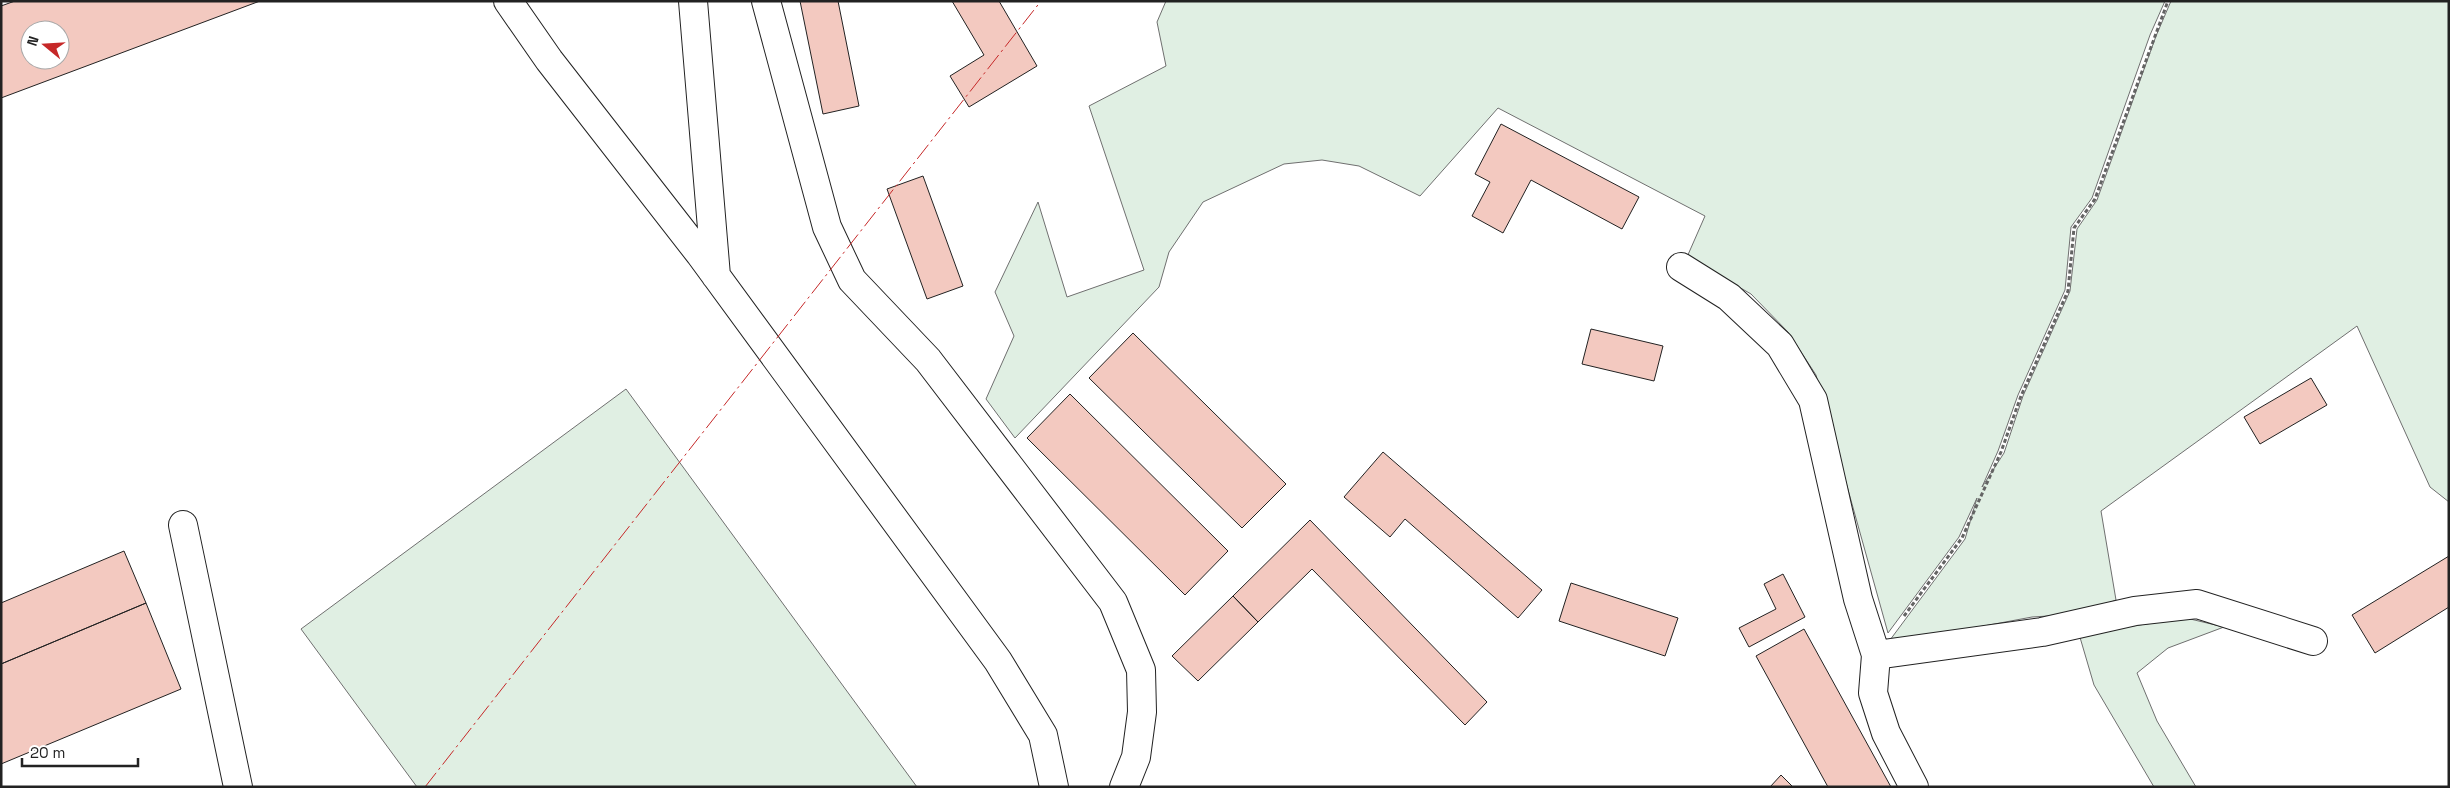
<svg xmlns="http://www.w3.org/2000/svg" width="2450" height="788" viewBox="0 0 2450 788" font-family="'Space Grotesk',sans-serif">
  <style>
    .green { fill: #e0efe3; stroke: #6f6f6f }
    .building { fill: #f3c9c0; stroke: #222; fill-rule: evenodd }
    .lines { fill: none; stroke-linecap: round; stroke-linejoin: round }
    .minor-casing { stroke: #222; stroke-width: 30 }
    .path { stroke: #646464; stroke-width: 3; stroke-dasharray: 4 2.5; stroke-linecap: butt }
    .minor { stroke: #fff; stroke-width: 28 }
    .power { stroke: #c62828; stroke-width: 1; stroke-dasharray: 18 4 2.5 4; stroke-linecap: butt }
  </style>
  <rect width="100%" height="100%" fill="#fff"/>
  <!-- green -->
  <path class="green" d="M1166 1H2165L2150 35 2092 198 2071 227 2065 290 2018 395 1998 451 1982 487 2004 453 2023 396 2070 291 2077 229 2097 200 2156 36 2171 1H2449V502L2430 487 2357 326 2101 511 2116 600 2081 614 2032 617 1925 637 1890 640 1965 539 1977 498 1959 537 1888 633 1816 375 1788 332 1751 294 1687 257 1705 216 1498 108 1420 196 1359 166 1322 160 1284 164 1203 202 1169 252 1159 287 1015 438 986 399 1014 336 995 292 1038 202 1067 297 1144 270 1089 106 1166 66 1157 22Z
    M626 389 917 787H417L301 629Z
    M2186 618 2224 627 2168 648 2137 673 2157 721 2196 787H2154L2094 685 2079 634Z"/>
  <!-- building -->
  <path class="building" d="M15 1H260L1 98V6ZM30 30H60V60H30Z
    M800 1H838L859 106 823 114Z
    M952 1H999L1037 66 969 107 950 76 984 55Z
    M1501 124 1639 197 1622 229 1531 180 1503 233 1472 216 1490 182 1475 174Z
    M923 176 963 286 927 299 887 189Z
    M1591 329 1663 346 1654 381 1582 364Z
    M1133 333 1286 484 1242 528 1089 378Z
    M2311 378 2327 405 2260 444 2244 417Z
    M1070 394 1228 551 1185 595 1027 438Z
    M1383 452 1542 590 1518 618 1405 519 1390 537 1344 497Z
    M1310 520 1487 702 1465 725 1312 569 1258 622 1233 596Z
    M124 551 146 603 1 664V603Z
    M2449 556V607L2375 653 2352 615Z
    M1783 574 1805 617 1749 647 1739 628 1776 609 1764 584Z
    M1571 583 1678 618 1665 656 1559 621Z
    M1233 596 1258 622 1198 681 1172 656Z
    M146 603 181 689 1 764V664Z
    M1804 629 1891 787H1828L1756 656Z
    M1781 775 1793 787H1770Z"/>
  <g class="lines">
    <defs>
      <path id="minor" d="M508 1 549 60 700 254 998 661 1043 735 1054 787
        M693 1 716 276
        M766 1 827 227 852 280 928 360 1113 602 1141 670 1142 712 1136 757 1124 787
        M1681 267 1729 297 1780 345 1813 400 1858 599 1876 655 1873 693 1886 733 1914 787
        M183 525 238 787
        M1876 655 2042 632 2135 611 2197 604 2313 641"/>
    </defs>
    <!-- minor casing -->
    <use href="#minor" class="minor-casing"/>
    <!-- path -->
    <path class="path" d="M1904 616 1962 538 2001 452 2021 396 2068 291 2074 228 2095 199 2168 1"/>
    <!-- minor -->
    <use href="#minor" class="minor"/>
    <!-- power -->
    <path class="power" d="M425 787 1041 1"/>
  </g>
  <!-- border -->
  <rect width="2450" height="788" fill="none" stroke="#222222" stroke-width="5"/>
  <!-- north arrow -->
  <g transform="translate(45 45) rotate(288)"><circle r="24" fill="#ffffff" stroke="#a7a7a7"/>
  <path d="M0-4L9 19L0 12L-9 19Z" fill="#c62828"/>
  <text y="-8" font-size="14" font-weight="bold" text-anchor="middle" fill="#222222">N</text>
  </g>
  <!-- scale -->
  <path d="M22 758v8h116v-8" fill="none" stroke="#222222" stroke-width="2.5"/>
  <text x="30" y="758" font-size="15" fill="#222222" stroke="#ffffff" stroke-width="4" paint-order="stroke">20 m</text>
</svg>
